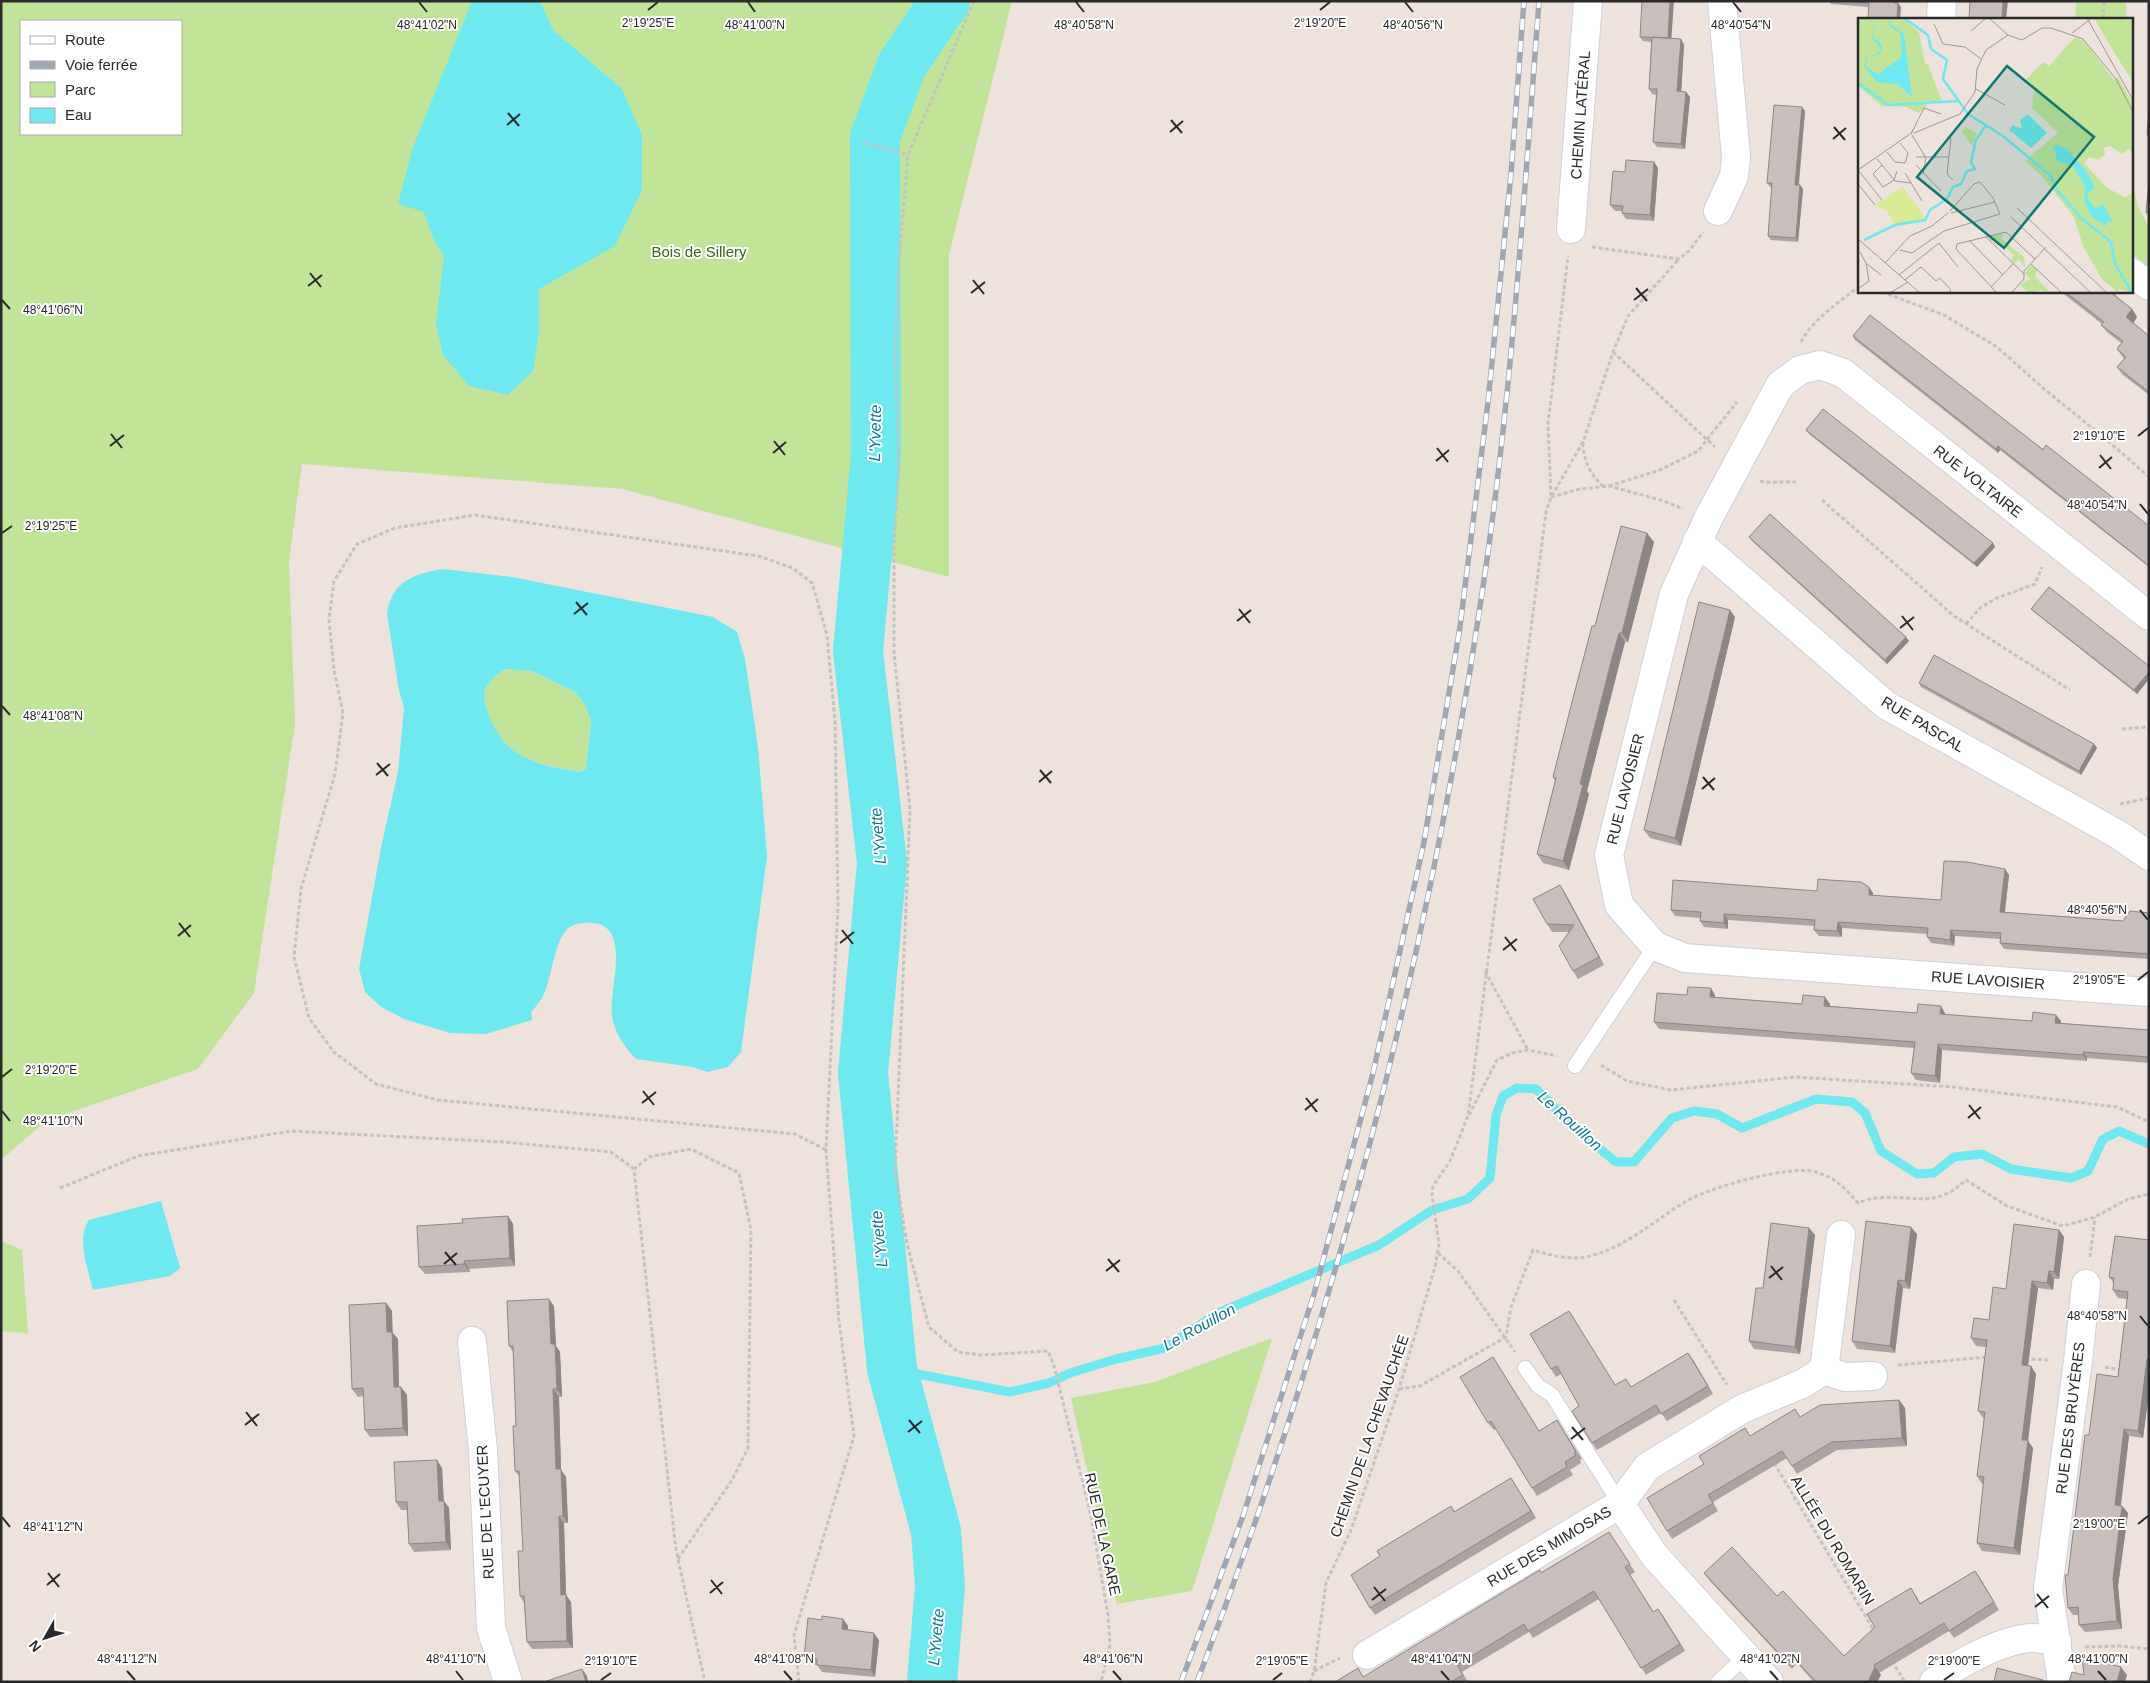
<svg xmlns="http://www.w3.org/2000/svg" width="2150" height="1683" viewBox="0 0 2150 1683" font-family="Helvetica,sans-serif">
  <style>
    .green { fill: #c2e498; fill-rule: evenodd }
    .water { fill: #6ee9f0; fill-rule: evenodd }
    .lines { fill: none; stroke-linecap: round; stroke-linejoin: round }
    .stream { stroke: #6ee9f0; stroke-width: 9 }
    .river { stroke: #6ee9f0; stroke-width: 50 }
    .service-casing { stroke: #cad2dc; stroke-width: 16 }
    .minor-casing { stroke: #cad2dc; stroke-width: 30 }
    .path { stroke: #c3c3c3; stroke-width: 3; stroke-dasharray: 4 2.5; stroke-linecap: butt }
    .service { stroke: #fff; stroke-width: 14 }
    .minor { stroke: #fff; stroke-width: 28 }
    .rail-casing { stroke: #9fa7b5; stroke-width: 5.5 }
    .rail { stroke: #fff; stroke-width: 4; stroke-dasharray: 11; stroke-linecap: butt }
    .wall { fill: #aca4a2 }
    .shaded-wall { fill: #8c8684 }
    .building { fill: #c8bfbc; stroke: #8c8684 }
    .ticks { fill: none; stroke: #2a2a2a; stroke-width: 2 }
    .labels { text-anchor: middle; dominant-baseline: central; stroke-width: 4; stroke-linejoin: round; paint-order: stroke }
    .street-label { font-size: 15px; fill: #2a2a2a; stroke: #fff }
    .park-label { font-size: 15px; fill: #3b6819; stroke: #fff }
    .water-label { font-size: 16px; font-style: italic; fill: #0c7e8f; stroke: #fff }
    .inset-river { fill: none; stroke: #6ee9f0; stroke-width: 2.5 }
    .inset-road { fill: none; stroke: #9f9895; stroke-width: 1 }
    .view { fill: #0f766e; fill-opacity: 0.15; stroke: #0f766e; stroke-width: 2.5 }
    .inset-edge { fill: none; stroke: #2a2a2a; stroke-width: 2.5 }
    .ticks-label { font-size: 12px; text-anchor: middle; fill: #2a2a2a; stroke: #fff; stroke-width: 4; stroke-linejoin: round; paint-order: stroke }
  </style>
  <rect width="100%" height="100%" fill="#ede2dc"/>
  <!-- green -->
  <path class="green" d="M1 1H1012L949 255V577L622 489 302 464 289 561 295 724 254 993 198 1069 47 1120 1 1160ZM21 21H181V134H21Z
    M2076 1H2126V19H2075Z
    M2131 177 2138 207 2149 227V267L2131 252Z
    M505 669 532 671 575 692 585 705 591 721 586 767 580 772C564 769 547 767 531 760 524 757 514 752 508 747 497 737 479 702 486 688 490 680 498 674 505 669Z
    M1 1241 22 1250 28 1333 1 1331Z
    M1272 1338 1192 1591 1117 1604 1071 1398 1155 1382Z"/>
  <!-- water -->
  <path class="water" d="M472 1H540L553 30 622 89 642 135V190L615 246 539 289V333L533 371 508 395 469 386 443 355 436 324 444 256 433 238 424 212 398 204 413 147Z
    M443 569 512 577 713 617 737 632 745 659 758 747 767 856 741 1052 728 1067 707 1072 693 1067 636 1059C624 1046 615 1034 612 1016 608 990 636 917 584 923 577 923 568 926 564 933 553 950 552 975 544 994 541 1001 535 1007 531 1013L532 1020 486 1034 450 1033 404 1019 381 1007 365 992 359 969 381 848 398 772 404 708 399 691 387 613C393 581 413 574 443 569ZM505 669 532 671 575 692 585 705 591 721 586 768 580 772C564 769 546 767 531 760 524 757 514 752 508 746 497 736 479 702 486 688 490 680 498 674 505 669Z
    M161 1201 180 1268 170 1276 93 1290C88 1269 76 1238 89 1220Z"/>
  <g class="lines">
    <!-- stream -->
    <path class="stream" d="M892 1369 1010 1392 1049 1383 1070 1373 1116 1359 1165 1348 1218 1313 1379 1245 1432 1210 1468 1199 1490 1178 1496 1115 1503 1096 1517 1088 1536 1089 1578 1131 1616 1162H1634L1672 1118 1694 1111 1717 1114 1742 1128 1816 1099 1852 1102 1865 1113 1881 1151 1917 1174 1934 1173 1954 1157 1982 1154 2011 1169 2071 1178 2088 1171 2103 1139 2119 1131 2149 1144"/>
    <!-- river -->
    <path class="river" d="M932 1682 940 1586 936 1531 892 1369 863 1073 882 863 858 651 876 455 875 137 902 65 945 1"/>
    <defs>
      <path id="service" d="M1575 1066 1655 946
        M1525 1368 1538 1386 1552 1395 1620 1504
        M1718 1682 1746 1656"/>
      <path id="minor" d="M1941 19 1942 1
        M1718 211 1734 176 1736 157 1722 1
        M1571 229 1588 1
        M2131 272 2149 286
        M1697 541 1886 705 2119 835 2149 856
        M2149 616 1843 373 1820 365 1800 370 1780 385 1708 519 1674 594 1609 855 1619 905 1655 946 1685 958 2149 992
        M472 1341 483 1450 491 1628 508 1682
        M1824 1370 1845 1377 1873 1376
        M1620 1504 1654 1555 1769 1682
        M1367 1655 1620 1504 1647 1467 1742 1409 1804 1383 1824 1370 1841 1235
        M1934 1682C1956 1664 2005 1638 2033 1638 2041 1638 2049 1640 2057 1641
        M2062 1682 2048 1588 2078 1361 2086 1284"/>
    </defs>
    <!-- service casing -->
    <use href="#service" class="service-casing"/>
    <!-- minor casing -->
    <use href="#minor" class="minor-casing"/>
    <!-- path -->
    <path class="path" d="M974 1 908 155 899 257 895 359 899 467 894 544V652L910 810 895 1171 907 1244 929 1327 958 1352 981 1355 1048 1351 1054 1366 1091 1516 1108 1615 1110 1645 1101 1682
      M2103 19 2104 1
      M864 143 908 155
      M1592 247 1679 259 1690 250 1703 232
      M1873 291 1883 292
      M1882 292 1944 315 1997 347 2043 388 2107 440 2149 477
      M1801 342C1813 320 1834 306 1853 291L1859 290
      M1613 352 1715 447
      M1583 443C1584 461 1590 475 1604 487
      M1760 481C1772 484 1784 481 1796 482
      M1609 486 1660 470 1698 451 1737 402
      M1551 496 1548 424 1568 256
      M1551 497 1580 489 1609 486 1664 501 1683 509
      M1822 500 1954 616 2070 690
      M1966 624 1981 607 1997 598 2035 584 2042 567
      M2122 729 2149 727
      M2120 804 2149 798
      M1485 971 1528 1050
      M1601 1065 1627 1081 1671 1090 1795 1077 1953 1087 2117 1107 2149 1122
      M1469 1115 1497 1060 1512 1053 1528 1050 1557 1056
      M60 1188 138 1156 291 1131 503 1142 611 1152 634 1169
      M1438 1253 1458 1271 1515 1352
      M2090 1257 2095 1217
      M1674 1300 1727 1385
      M2025 1359 2051 1360
      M1898 1365 1987 1357
      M2105 1367 2120 1370
      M1399 1389 1420 1386 1506 1337 1511 1307 1533 1250C1550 1255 1568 1260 1586 1257 1624 1249 1652 1222 1685 1202 1707 1188 1791 1164 1816 1172 1836 1178 1845 1188 1858 1203 1864 1201 1871 1198 1877 1198 1914 1194 1934 1210 1966 1180L2007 1206 2063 1226 2095 1217 2128 1199 2149 1194
      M1774 1463 1875 1632
      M678 1559 732 1480 748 1448 751 1230 739 1173 691 1149 649 1157 634 1169 675 1542 678 1559 705 1682
      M2085 1647 2120 1646 2149 1649
      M1892 1661 1905 1682
      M1314 1671 1340 1658
      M799 1682 794 1635 854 1436 839 1321 826 1150 838 906 835 721 827 635 812 583 793 568 758 556 475 515 395 528 357 544 334 581 329 620 334 670 343 713 335 774 301 889 294 957 309 1018 334 1052 376 1084 438 1100 795 1134 826 1150
      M1310 1682 1314 1671 1326 1583 1351 1530 1399 1389 1435 1267 1439 1244 1432 1195 1433 1186 1450 1161 1468 1116 1546 512 1551 497 1583 442 1613 352 1628 316 1679 259"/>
    <!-- service -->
    <use href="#service" class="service"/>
    <!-- minor -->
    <use href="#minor" class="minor"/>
    <defs>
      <path id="rail" d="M1181 1682 1243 1516 1314 1294 1373 1073 1424 842 1460 627 1488 402 1511 174 1524 1
        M1197 1682C1332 1329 1428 961 1483 587 1512 393 1524 197 1539 1"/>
    </defs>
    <!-- rail casing -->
    <use href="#rail" class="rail-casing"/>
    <!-- rail -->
    <use href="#rail" class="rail"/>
  </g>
  <!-- wall -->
  <path class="wall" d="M1829 1H1897V3H1898L1901 7H1869L1831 4Z
    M1640 37 1681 39 1684 45 1681 91 1686 92 1690 97 1685 149 1657 147 1653 142 1656 95 1652 94 1649 89 1651 42 1643 41Z
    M1802 107 1805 111 1799 185H1800L1803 189 1798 242 1771 240 1768 236 1772 187H1770L1767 183Z
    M1654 162 1658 168 1654 221 1626 219 1622 213V211H1615L1610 205Z
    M2060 291H2113L2117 297 2132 309 2137 317 2133 323 2149 336V395L2123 375 2117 367 2124 359 2117 349 2121 343 2107 332 2101 325 2102 324Z
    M1853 336 2028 438 2149 526V567L2000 450 1998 453 1855 340Z
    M1806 430 1993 543 1995 547 1977 567 1809 434Z
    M1749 537 1909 641 1887 664 1752 541Z
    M1654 542 1628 642H1625L1618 667 1587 791 1589 794 1569 870 1543 863 1537 854 1555 781 1553 777Z
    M2031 609 2149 666V679L2137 694 2034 612Z
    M1735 617 1681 846 1650 838 1644 830Z
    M1919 683 2094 744 2097 748 2081 775 1921 687Z
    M2005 869 2009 875 2005 912 2123 921 2149 913V959L2004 949 2000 943V939L1955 936 1954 946 1931 943 1927 937V934L1842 928V937L1819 936 1814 930 1815 926 1728 920V929L1704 927 1700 921V918L1675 916 1671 910 1817 891 1869 887 1873 893V896L1941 900Z
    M1565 893 1604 965 1578 979 1573 971 1569 932H1552L1547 924Z
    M1687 995H1715V997L1802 1004H1830V1006L1917 1013H1945V1015L2032 1021H2061V1023L2149 1030V1063L2087 1058V1061L1942 1050 1940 1083 1916 1080 1911 1073 1914 1048 1659 1029 1654 1022Z
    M508 1216 513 1224 515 1266 469 1269 470 1272 425 1274 419 1267 463 1223Z
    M1809 1228 1815 1235 1800 1354 1754 1349 1749 1341 1763 1288Z
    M2059 1230 2064 1237 2059 1279H2054L2053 1290 2038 1288 2028 1366 2036 1374 2028 1441 2033 1448 2020 1555 1982 1551 1977 1543 1984 1484H1982L1977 1476 1984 1419 1978 1411 1986 1347 1976 1346 1971 1338 1989 1320Z
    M1917 1234 1910 1289 1903 1288 1895 1353 1857 1349 1852 1341Z
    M2149 1240V1393L2143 1438 2129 1436 2121 1505 2128 1513 2118 1586 2122 1629 2085 1632 2079 1625V1615H2073L2068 1608V1575L2089 1435 2118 1377 2127 1299 2118 1298 2113 1290 2114 1284 2109 1277Z
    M386 1303 392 1311V1332L398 1339 399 1387H401L407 1395 408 1436 370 1437 365 1430 364 1396 358 1397 352 1389Z
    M554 1306 556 1346 560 1352 562 1397H559L561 1470 566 1477 568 1523H564L566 1595 571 1602 573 1648 532 1649 527 1642 524 1603 520 1596 523 1551 520 1477 515 1471 516 1426 514 1353 509 1346Z
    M1569 1311 1615 1385 1631 1387 1693 1360 1713 1394 1667 1421 1661 1413 1597 1450 1592 1443 1579 1406 1561 1374 1556 1377 1551 1369Z
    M1493 1357 1539 1431 1557 1420 1582 1459 1580 1460 1581 1463 1570 1470 1573 1475 1537 1496 1496 1429 1494 1430 1488 1423Z
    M1899 1400 1905 1408 1907 1446 1837 1450 1797 1474 1787 1458 1713 1502 1718 1511 1672 1539 1667 1531 1751 1436 1800 1417Z
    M442 1468 444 1501 449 1508 451 1550 414 1552 409 1544 407 1510H401L396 1502Z
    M1511 1478 1536 1518 1375 1615 1370 1608 1380 1556 1451 1506 1455 1512Z
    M1609 1532 1635 1572 1630 1575 1653 1611 1663 1616 1685 1651 1646 1675 1599 1599 1533 1638 1529 1632 1462 1672 1468 1682H1335L1364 1677Z
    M1975 1571 1999 1610 1954 1638 1949 1631 1879 1673 1881 1675 1877 1682H1814L1797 1663 1792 1669 1709 1580 1704 1573 1777 1596 1844 1656 1916 1595 1920 1603Z
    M843 1619 848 1626V1630L879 1640 875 1677 822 1672 817 1665 809 1664 804 1657 822 1620Z"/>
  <!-- shaded-wall -->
  <path class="shaded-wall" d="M1670 1H1674L1671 44 1667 39Z
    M2003 1H2008L2006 19H2002Z
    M1898 3 1901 7 1900 19H1897Z
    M1681 39 1684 45 1681 96 1677 91Z
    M1686 92 1690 97 1685 149 1681 144Z
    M1802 107 1805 111 1798 189 1795 185Z
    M1654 162 1658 168 1654 221 1650 215Z
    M1800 185 1803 189 1798 242 1796 238Z
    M2132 309 2137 317 2132 325 2126 317Z
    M1998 446 2000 450 1998 453 1996 449Z
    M1647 533 1654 542 1628 642 1622 633Z
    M1993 543 1995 547 1977 567 1974 563Z
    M1730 610 1735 617 1681 846 1675 838Z
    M1619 633 1625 642 1587 791 1589 794 1569 870 1563 861 1580 784Z
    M1906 637 1909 641 1887 664 1885 660Z
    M2149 672V679L2137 694 2134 690Z
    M2094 744 2097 748 2081 775 2079 771Z
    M2005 869 2009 875 2004 918 2000 912Z
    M1560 885 1565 893 1604 965 1599 957Z
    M1869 887 1873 893V901L1869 895Z
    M1724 914 1728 920V929L1724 923Z
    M1838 922 1842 928V937L1837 931Z
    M1951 930 1955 936 1954 946 1950 940Z
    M1711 988 1715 995V1004L1710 997Z
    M1825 997 1830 1004 1829 1012 1824 1006Z
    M1941 1006 1945 1013V1021L1940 1014Z
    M2056 1015 2061 1021 2060 1029 2055 1023Z
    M1938 1044 1942 1050 1940 1083 1935 1076Z
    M2083 1052 2087 1058V1061L2083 1055Z
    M508 1216 513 1224 515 1266 510 1258Z
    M1911 1227 1917 1234 1910 1289 1905 1281Z
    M1809 1228 1815 1235 1800 1354 1795 1347Z
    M2059 1230 2064 1237 2059 1279 2054 1272Z
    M464 1261 469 1269 470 1272 464 1264Z
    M2049 1271 2054 1279 2053 1290 2047 1283Z
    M1898 1280 1903 1288 1895 1353 1890 1346Z
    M2032 1281 2038 1288 2027 1373 2022 1365Z
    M549 1299 554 1306 556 1346 560 1352 562 1397 557 1389 551 1344Z
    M386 1303 392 1311 393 1340 387 1332Z
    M392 1332 398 1339 399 1395 394 1387Z
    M1688 1353 1693 1360 1713 1394 1708 1386Z
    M2147 1359 2149 1362V1393L2143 1438 2138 1431Z
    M2031 1366 2036 1374 2028 1441 2033 1448 2020 1555 2014 1548 2022 1440Z
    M401 1387 407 1395 408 1436 403 1428Z
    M553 1389 559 1397 561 1470 566 1477 568 1523 563 1516 556 1469Z
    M1899 1400 1905 1408 1907 1446 1902 1438Z
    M2124 1429 2129 1436 2120 1512 2115 1505Z
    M437 1460 442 1468 444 1508V1501L449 1508 451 1550 446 1542 439 1501Z
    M1511 1478 1536 1518 1531 1511Z
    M2122 1506 2128 1513 2118 1586 2122 1629 2117 1621 2113 1579Z
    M559 1516 564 1523 566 1595 571 1602 573 1648 567 1641 561 1595Z
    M1975 1571 1980 1578 1999 1610 1994 1602Z
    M1658 1609 1663 1616 1685 1651 1680 1644Z
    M843 1619 848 1626 847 1636 842 1629Z
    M874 1633 879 1640 875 1677 871 1670Z
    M1875 1667 1881 1675 1877 1682H1868Z
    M2121 1667 2127 1675 2125 1682H2117Z
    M582 1669 587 1676 588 1682H586Z"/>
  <!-- building -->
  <path class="building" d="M1642 1H1670L1668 38 1640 37Z
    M1842 1H1894V3H1898L1897 19H1868L1869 3Z
    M1970 1H2003L2002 19H1969Z
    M1652 37 1681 39 1677 91 1686 92 1681 144 1653 142 1657 89H1649Z
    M1774 105 1802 107 1795 185H1800L1796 238 1768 236 1772 183H1767Z
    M2149 108V135H2147Z
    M1626 160 1654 162 1650 215 1622 213 1623 206 1610 205 1613 171 1625 172Z
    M2149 182V213H2146Z
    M2064 291H2111L2110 292 2132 309 2126 317 2149 336V392L2117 367 2126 357 2117 349 2123 341 2101 325 2104 322Z
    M1870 315 2028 438 2043 450 2046 445 2149 526V566L1998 446 1996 449 1853 336Z
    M1823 409 1993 543 1974 563 1806 430Z
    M1770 514 1906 637 1885 660 1749 537Z
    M1621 526 1647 533 1622 633H1619L1612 658 1580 784 1583 785 1563 861 1537 854 1556 778 1553 777 1572 702 1592 626H1595Z
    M2049 587 2149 666V672L2134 690 2031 609Z
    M1699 602 1730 610 1675 838 1644 830Z
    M1934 655 2094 744 2079 771 1919 683Z
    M1944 861 1967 862 2005 869 2000 912 2123 921 2130 911 2149 913V954L2000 943 2001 933 1951 930 1950 940 1927 937 1928 928 1838 922 1837 931 1814 930 1815 920 1724 914V923L1700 921 1701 912 1671 910 1673 880 1817 891 1818 879 1829 880 1861 882 1869 887V895L1941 900Z
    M1560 885 1599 957 1573 971 1559 946 1574 925 1547 924 1533 899Z
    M1688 987 1711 988 1710 997 1802 1004 1803 995 1825 997 1824 1006 1917 1013 1918 1004 1941 1006 1940 1014 2032 1021 2033 1012 2056 1015 2055 1023 2149 1030V1057L2083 1052V1055L1938 1044 1935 1076 1911 1073 1915 1042 1654 1022 1657 993 1687 995Z
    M508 1216 510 1258 464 1261V1264L419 1267 417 1226 463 1223 462 1219Z
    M1866 1221 1911 1227 1905 1281 1898 1280 1890 1346 1852 1341Z
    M1771 1223 1809 1228 1795 1347 1749 1341 1756 1288H1763Z
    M2014 1224 2059 1230 2054 1272 2049 1271 2047 1283 2032 1281 2022 1365 2031 1366 2022 1440H2028L2014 1548 1977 1543 1984 1477 1977 1476 1985 1412 1978 1411 1987 1340 1971 1338 1974 1318 1989 1320 1993 1287 2006 1289Z
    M2115 1236 2149 1240V1359H2147L2138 1431 2124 1429 2115 1505 2122 1506 2113 1579 2117 1621 2079 1625 2078 1607 2068 1608 2065 1575H2068L2085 1435H2089L2097 1374 2118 1377 2128 1292 2113 1290 2114 1278 2109 1277Z
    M549 1299 551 1344H555L557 1389H553L556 1469H561L563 1516H559L561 1595 566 1594 567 1641 527 1642 524 1596H520L518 1551H523L519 1471H515L513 1426H516L513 1346H509L507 1301Z
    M386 1303 387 1332H392L394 1387H401L403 1428 365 1430 363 1388 352 1389 349 1305Z
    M1569 1311 1615 1385 1626 1379 1631 1387 1688 1353 1708 1386 1661 1414 1656 1405 1592 1443 1572 1411 1579 1406 1557 1366 1551 1369 1530 1334Z
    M1493 1357 1539 1431 1557 1420 1576 1452 1574 1453 1576 1455 1565 1462 1567 1467 1532 1488 1491 1421 1488 1423 1460 1377Z
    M1899 1400 1902 1438 1832 1442 1792 1466 1782 1451 1708 1495 1713 1503 1667 1531 1647 1498 1704 1464 1699 1456 1745 1428 1750 1436 1795 1409 1800 1417 1820 1405Z
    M437 1460 439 1501H444L446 1542 409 1544 407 1502H396L394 1462Z
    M1511 1478 1531 1511 1370 1608 1351 1575 1380 1556 1377 1551 1451 1506 1454 1512Z
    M1609 1532 1630 1564 1625 1567 1653 1612 1658 1609 1680 1644 1641 1668 1594 1591 1528 1631 1524 1624 1457 1665 1463 1675 1451 1682H1335L1358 1668 1363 1677 1530 1576 1540 1570 1541 1573Z
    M1732 1547 1777 1596 1783 1591 1844 1656 1875 1627 1867 1614 1911 1588 1920 1604 1975 1571 1994 1602 1949 1631 1944 1623 1874 1665 1875 1667 1868 1682H1816L1792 1656 1786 1661 1704 1573Z
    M822 1616 843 1619 842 1629 874 1633 871 1670 817 1665V1659L804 1657 808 1618 822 1620Z
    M2082 1657 2121 1667 2117 1682H2069L2072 1672 2084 1675Z
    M1997 1668 2043 1680 2044 1682H1994Z
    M582 1669 586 1682H544Z"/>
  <!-- ticks -->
  <path class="ticks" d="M419 2 427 12M748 2 755 12M1076 2 1084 12M1405 2 1413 12M1733 2 1741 12M648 10 658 2M1320 10 1330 2M508 113 519 126M1171 120 1182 133M507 125 520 114M1834 127 1845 140M1170 132 1183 121M1833 139 1846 128M310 273 321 287M973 280 984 294M308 286 322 275M1636 288 1647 301M971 293 985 282M2 300 10 309M1634 300 1648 289M111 434 122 448M2138 436 2148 428M774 441 785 455M110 446 124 435M1437 448 1448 462M773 453 786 442M2100 455 2111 469M1436 461 1449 450M2099 468 2112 457M2140 504 2148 514M2 533 12 526M576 602 587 615M1239 609 1250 623M574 614 588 603M1902 616 1913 630M1237 621 1251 610M1900 628 1914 617M2 706 10 715M377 763 388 776M1040 770 1051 783M376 775 390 764M1703 777 1714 790M1039 782 1052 771M1702 789 1715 778M2140 910 2148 920M179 923 190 937M842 930 853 944M178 936 191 925M1505 937 1516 951M840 943 854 932M1503 950 1517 939M2138 980 2148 972M2 1077 12 1069M643 1091 654 1105M1306 1098 1317 1112M642 1103 656 1092M1969 1105 1980 1119M1305 1110 1318 1099M2 1111 10 1121M1968 1118 1981 1107M445 1252 456 1265M1108 1259 1119 1272M444 1264 457 1253M1771 1266 1782 1280M1106 1271 1120 1260M1769 1278 1783 1267M2140 1316 2148 1326M246 1412 257 1426M909 1420 920 1433M245 1425 259 1414M1572 1427 1583 1440M908 1432 922 1421M1571 1439 1585 1428M2 1517 10 1527M2138 1524 2148 1516M48 1573 59 1587M711 1580 722 1594M47 1585 60 1574M1374 1587 1385 1601M710 1593 723 1582M2037 1594 2048 1608M1372 1600 1386 1589M2035 1607 2049 1596M127 1671 135 1680M456 1671 463 1680M784 1671 792 1680M1113 1671 1121 1680M1441 1671 1449 1680M1770 1671 1778 1680M2098 1671 2106 1680M601 1680 611 1673M1273 1680 1282 1673M1944 1680 1954 1673"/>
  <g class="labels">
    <!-- street labels -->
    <g class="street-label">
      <text transform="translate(1580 115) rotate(-86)">CHEMIN LATÉRAL</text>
      <text transform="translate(1978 481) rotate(38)">RUE VOLTAIRE</text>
      <text transform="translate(1923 724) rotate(31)">RUE PASCAL</text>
      <text transform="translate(1625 789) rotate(-76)">RUE LAVOISIER</text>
      <text transform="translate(1988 980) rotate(4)">RUE LAVOISIER</text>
      <text transform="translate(2070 1418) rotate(-83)">RUE DES BRUYÈRES</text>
      <text transform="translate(1369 1436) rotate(-71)">CHEMIN DE LA CHEVAUCHÉE</text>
      <text transform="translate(485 1512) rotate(-93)">RUE DE L'ECUYER</text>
      <text transform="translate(1103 1534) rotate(78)">RUE DE LA GARE</text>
      <text transform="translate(1833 1540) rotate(59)">ALLÉE DU ROMARIN</text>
      <text transform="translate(1549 1546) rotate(-31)">RUE DES MIMOSAS</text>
    </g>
    <!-- park labels -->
    <g class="park-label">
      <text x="699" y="251">Bois de Sillery</text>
    </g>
    <!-- water labels -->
    <g class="water-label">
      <text transform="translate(875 433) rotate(-89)">L'Yvette</text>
      <text transform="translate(878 836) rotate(-95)">L'Yvette</text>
      <text transform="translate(1570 1121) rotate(42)">Le Rouillon</text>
      <text transform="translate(879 1239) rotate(-96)">L'Yvette</text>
      <text transform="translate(1199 1327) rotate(-29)">Le Rouillon</text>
      <text transform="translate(936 1637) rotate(-85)">L'Yvette</text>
    </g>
  </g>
  <!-- overview -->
  <g transform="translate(1858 18)">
    <rect width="275" height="275" fill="#ede2dc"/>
    <path d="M0 0H44L61 14 67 46H70L84 84 66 83 69 88 60 95 48 89 24 88 0 68ZM236 0 275 2V64L259 39ZM217 19 226 23 256 62 260 59 275 87V136L271 131 264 136 252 128 246 130 247 136 241 142 231 139 226 145 248 169 267 180 275 174V275L262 271 259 274 244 261 225 228 216 199 183 157 167 143 200 115 174 90 176 69 166 64 185 44 191 48ZM107 109 119 115 114 128 104 114ZM144 216V221L166 239 167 249 160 241 156 246 153 243 156 237 139 222 132 223V219ZM173 247 179 252 177 259 193 275 183 272 171 275 162 267 172 261 167 255Z" fill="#c2e498"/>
    <path d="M45 169 67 200 36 208 30 194 17 187Z" fill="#d9eb94"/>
    <path d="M16 0 15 20 20 22 23 27 24 31 22 35 17 38H10L7 48 20 56 42 40 44 34 42 15 33 9 31 6 32 0 33 7 46 16 54 79 39 66 19 64 6 48 9 38 17 37 23 31 14 20ZM170 96 189 115 173 130 151 112 155 107 164 111 162 102ZM199 127 209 131 228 153 237 170 229 176 231 183 238 191 245 186 255 204 250 203 247 208 233 198 226 182 228 170 214 147 200 144 195 128Z" fill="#6ee9f0"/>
    <path class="inset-river" d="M46 0 70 17 73 31 89 42 85 61 110 96 145 118 193 158 199 172 224 201 253 224 257 246 274 275M0 65 30 87 100 83M6 222 37 207 67 202 72 192 89 181 95 169 103 166 109 153 117 151 113 144 118 122 128 107"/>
    <path class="inset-road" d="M131 0 150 17M229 0 275 82M76 6 85 26 107 29 123 41M113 13 128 0M214 15 234 0M150 17 164 22 184 10H193L225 21 258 61 275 94M118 71 147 87M55 112 53 116 66 90 83 96M56 115 102 96 117 74 119 51 128 32 150 17M54 117 68 140 65 156M93 120 89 156 95 162M29 134 37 144 47 145 50 135 42 125M58 139H91M19 141 37 163 53 165M24 147 15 156 25 169 36 162 39 153M58 147 83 173M47 155 64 183M0 166 17 187M24 182 0 152 52 116M159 190 249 275M93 195 137 184M153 199 233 275M128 219 166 256M0 221 62 275M111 222 145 257M42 232 54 235 86 213 142 196 135 180 122 164 116 166 92 193M27 245 52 218 74 208 90 195M9 246 23 257M173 246 204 275M41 257 81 225 100 249M47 262 63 249 78 263 82 260 93 272 90 275M133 269 155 246M0 271 11 263 8 245 2 234M154 274 166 261V253L188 229M32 275 50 264M139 275 98 231 99 226 148 214 177 241"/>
    <path class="view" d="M149 48 236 119 146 230 59 159Z"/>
    <rect width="275" height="275" class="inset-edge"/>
  </g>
  <g class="ticks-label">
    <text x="648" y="27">2°19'25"E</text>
    <text x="1320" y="27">2°19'20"E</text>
    <text x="427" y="29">48°41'02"N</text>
    <text x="755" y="29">48°41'00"N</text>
    <text x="1084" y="29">48°40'58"N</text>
    <text x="1413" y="29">48°40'56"N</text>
    <text x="1741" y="29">48°40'54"N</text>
    <text x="53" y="314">48°41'06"N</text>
    <text x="2099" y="440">2°19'10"E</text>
    <text x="2097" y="509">48°40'54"N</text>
    <text x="51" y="530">2°19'25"E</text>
    <text x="53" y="720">48°41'08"N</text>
    <text x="2097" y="914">48°40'56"N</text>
    <text x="2099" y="984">2°19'05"E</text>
    <text x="51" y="1074">2°19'20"E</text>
    <text x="53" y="1125">48°41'10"N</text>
    <text x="2097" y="1320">48°40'58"N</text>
    <text x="2099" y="1528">2°19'00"E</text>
    <text x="53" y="1531">48°41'12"N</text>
    <text x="127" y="1663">48°41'12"N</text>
    <text x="456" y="1663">48°41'10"N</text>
    <text x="784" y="1663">48°41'08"N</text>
    <text x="1113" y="1663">48°41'06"N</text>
    <text x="1441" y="1663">48°41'04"N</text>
    <text x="1770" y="1663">48°41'02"N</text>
    <text x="2098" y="1663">48°41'00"N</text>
    <text x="611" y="1665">2°19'10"E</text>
    <text x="1282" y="1665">2°19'05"E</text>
    <text x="1954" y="1665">2°19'00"E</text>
  </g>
  <!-- border -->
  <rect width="2150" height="1683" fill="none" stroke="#2a2a2a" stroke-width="5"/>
  <!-- legend -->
  <rect x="20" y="20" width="162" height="115" fill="#ffffff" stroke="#aaaaaa"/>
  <rect x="30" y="36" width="25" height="8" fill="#ffffff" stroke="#aaaaaa"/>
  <text x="65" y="45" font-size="15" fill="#2a2a2a">Route</text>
  <rect x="30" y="61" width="25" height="8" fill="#9fa7b5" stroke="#aaaaaa"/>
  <text x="65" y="70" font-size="15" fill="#2a2a2a">Voie ferrée</text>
  <rect x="30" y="82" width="25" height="15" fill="#c2e498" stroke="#aaaaaa"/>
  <text x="65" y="95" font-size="15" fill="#2a2a2a">Parc</text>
  <rect x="30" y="108" width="25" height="15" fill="#6ee9f0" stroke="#aaaaaa"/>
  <text x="65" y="120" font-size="15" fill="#2a2a2a">Eau</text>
  <!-- north arrow -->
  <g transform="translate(45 1638) rotate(231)" stroke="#ffffff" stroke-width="4" paint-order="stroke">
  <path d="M0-4L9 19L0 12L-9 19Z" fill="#2a2a2a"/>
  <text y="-8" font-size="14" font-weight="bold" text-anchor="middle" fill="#2a2a2a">N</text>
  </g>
</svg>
